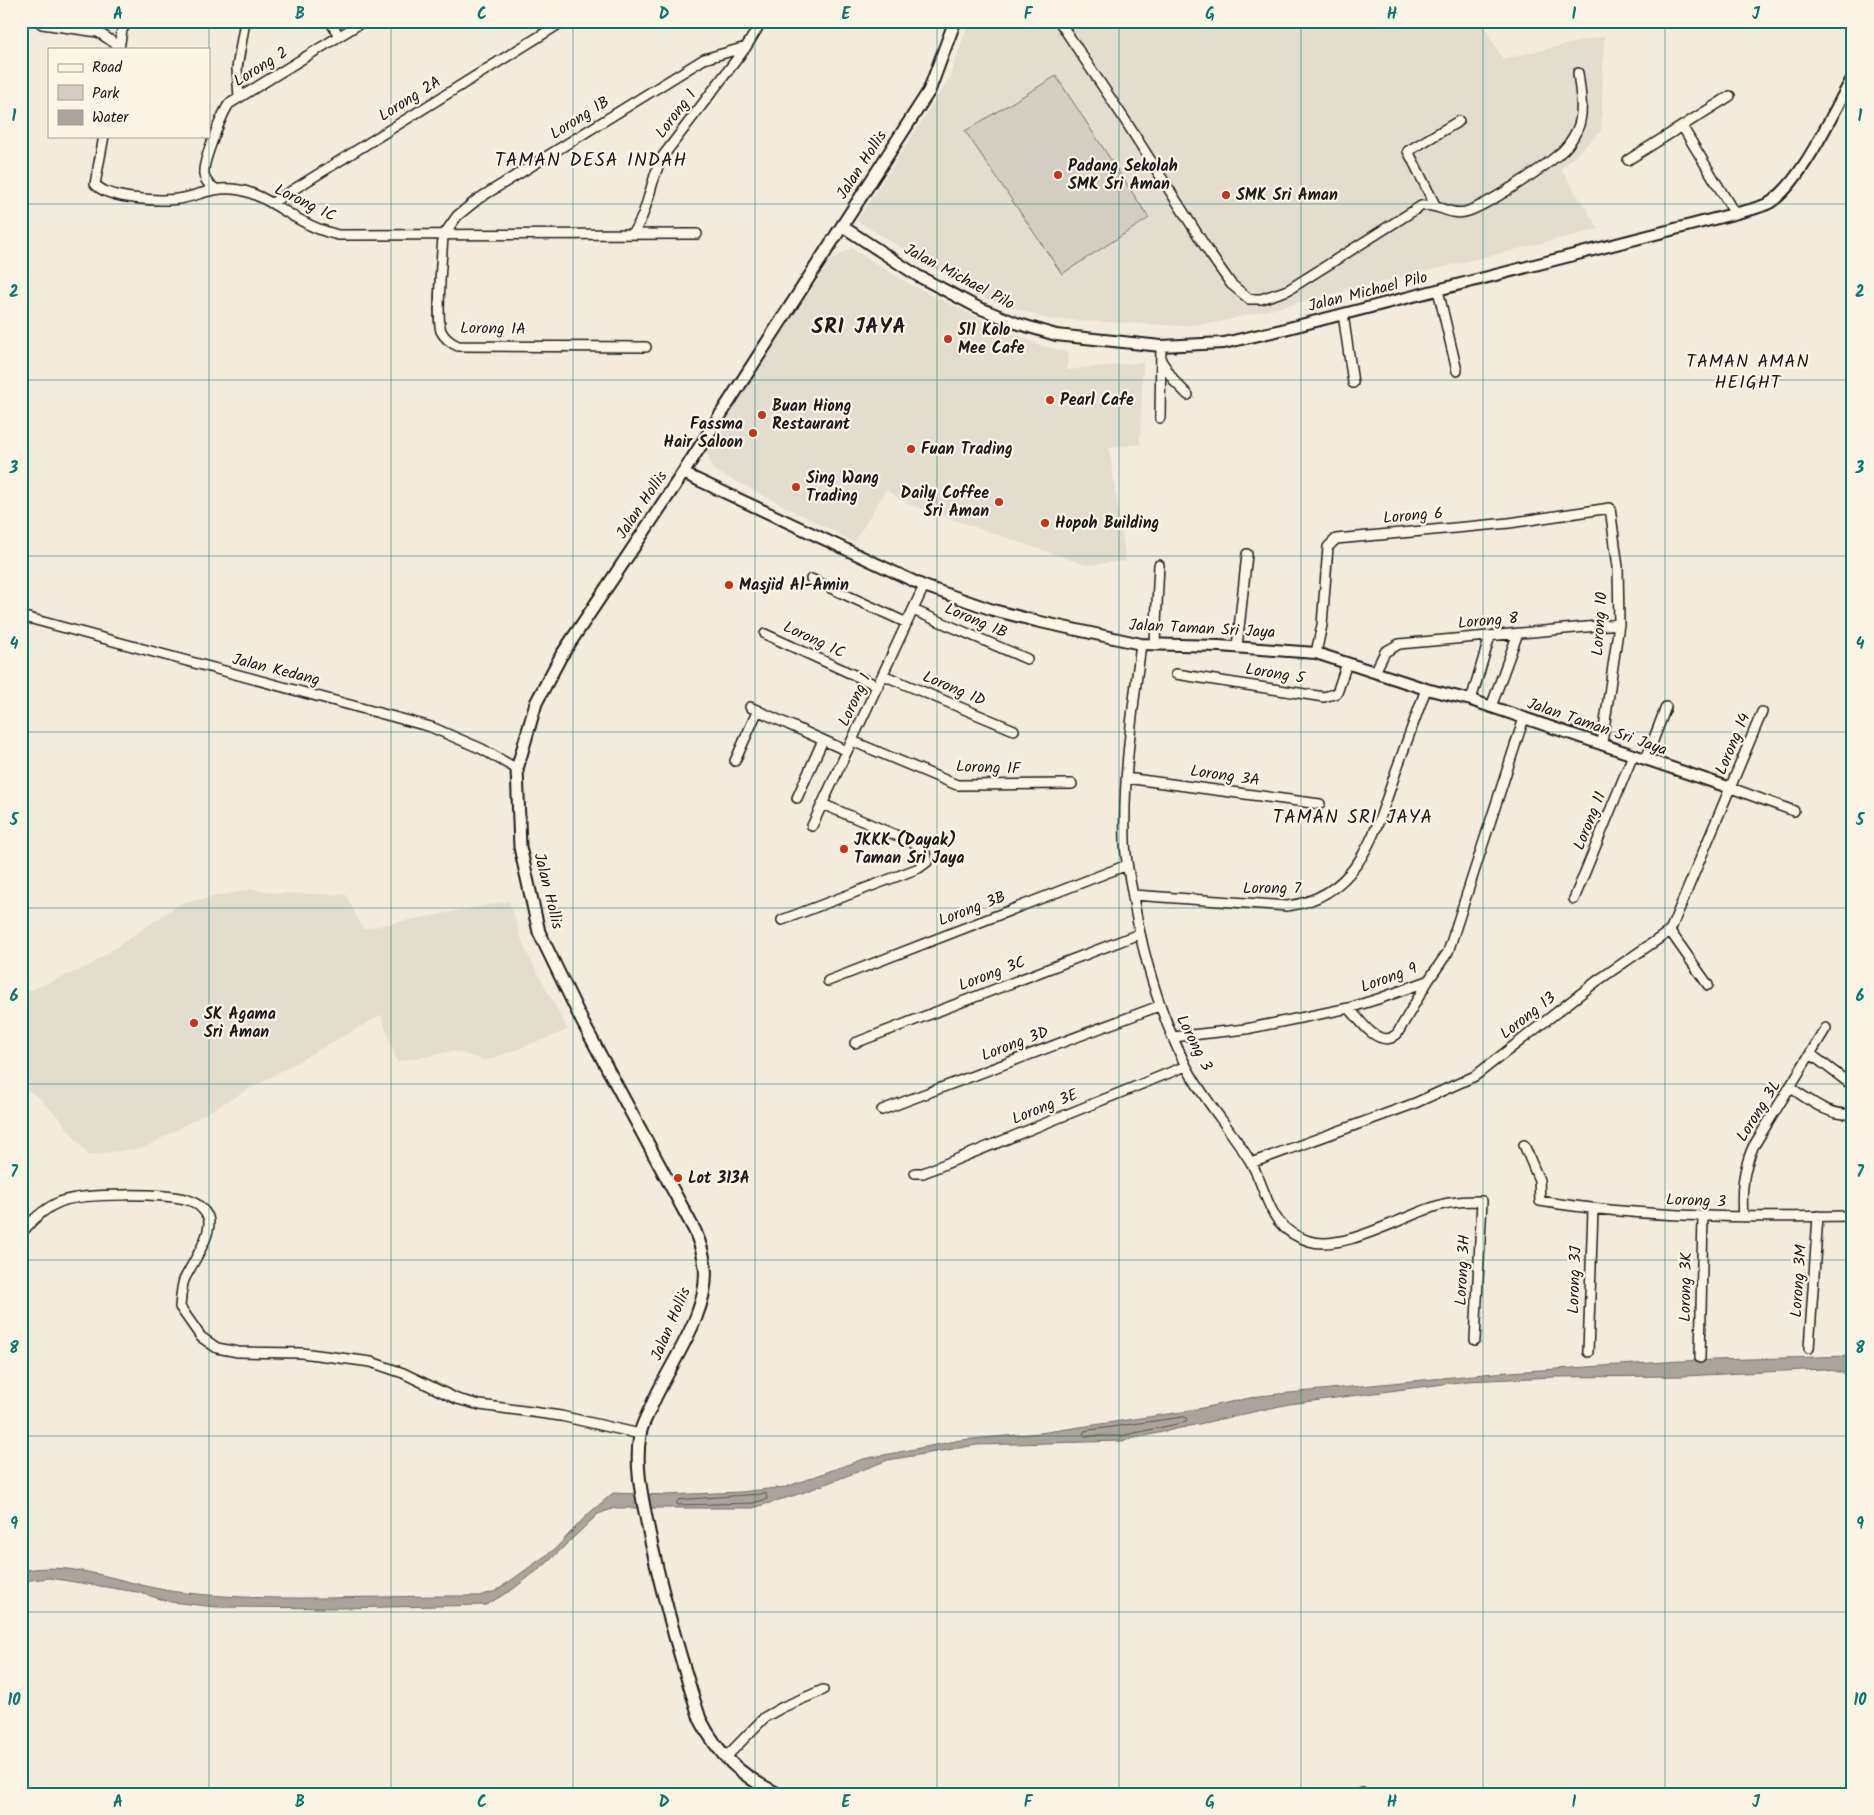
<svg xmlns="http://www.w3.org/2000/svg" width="1874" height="1815" viewBox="0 0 1874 1815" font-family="Kalam,sans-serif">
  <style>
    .built { fill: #e3ddcf }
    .green { fill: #d3cec1; stroke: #78756e }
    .water { fill: #aaa59b; stroke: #716e68 }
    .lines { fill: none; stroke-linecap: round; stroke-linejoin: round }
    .shore { stroke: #55534f; stroke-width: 1 }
    .minor-casing { stroke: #1c1c1c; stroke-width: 12 }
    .tertiary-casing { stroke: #1c1c1c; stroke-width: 14 }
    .secondary-casing { stroke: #1c1c1c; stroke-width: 15 }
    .minor { stroke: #fcf5e5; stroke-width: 9 }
    .tertiary { stroke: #fcf5e5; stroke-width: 10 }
    .secondary { stroke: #fcf5e5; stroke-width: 11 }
    .grid { fill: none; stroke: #0f766e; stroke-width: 1; stroke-opacity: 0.55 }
    .poi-dot { fill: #c8321e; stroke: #fcf5e5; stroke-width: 2 }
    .labels { text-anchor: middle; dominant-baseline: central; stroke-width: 4.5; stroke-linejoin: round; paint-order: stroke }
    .street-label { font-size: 16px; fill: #1c1c1c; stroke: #fcf5e5 }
    .poi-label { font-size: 16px; font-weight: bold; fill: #1c1c1c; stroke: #fcf5e5; text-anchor: start }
    .neighbourhood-label { font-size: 18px; letter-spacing: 1px; fill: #1c1c1c; stroke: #fcf5e5 }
    .quarter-label { font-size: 19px; letter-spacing: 1px; fill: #1c1c1c; stroke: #fcf5e5 }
    .district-label { font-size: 21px; font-weight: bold; letter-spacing: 1px; fill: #1c1c1c; stroke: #fcf5e5 }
    .neatline { fill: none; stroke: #0f766e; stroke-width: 2 }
    .grid-label { font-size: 16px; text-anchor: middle; font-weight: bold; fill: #0f766e }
  </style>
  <rect width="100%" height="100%" fill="#f3ecdd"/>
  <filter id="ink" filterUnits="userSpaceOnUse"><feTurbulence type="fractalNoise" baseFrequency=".02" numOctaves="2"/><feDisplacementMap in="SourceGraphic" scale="10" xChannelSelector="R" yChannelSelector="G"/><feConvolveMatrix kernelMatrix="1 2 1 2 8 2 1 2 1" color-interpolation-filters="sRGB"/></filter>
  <g filter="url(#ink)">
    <!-- built -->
    <path class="built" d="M969 21H1481L1503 59 1604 36 1601 131 1561 169 1599 229 1219 322 1184 326 1048 319 984 298 857 221 949 79Z
      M851 248 911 285 997 327 1042 346 1068 352 1067 370 1143 362 1140 444 1109 448 1126 561 1086 565 910 505 886 490 854 542 712 469 706 447 831 260Z
      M253 889 276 893 346 895 363 929 509 901 525 949 568 1030 486 1061 454 1051 397 1062 381 1015 144 1148 88 1155 61 1120 39 1098 21 1086V994L89 966 181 903Z"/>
    <!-- green -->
    <path class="green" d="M1056 76 1149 218 1062 274 965 131Z"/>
    <!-- water -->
    <path class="water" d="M1853 1356V1375L1824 1369 1684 1376 1555 1377 1467 1381 1289 1404 1122 1441 977 1445 888 1460 802 1493 753 1508H615L598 1514 547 1563 512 1590 486 1605 342 1608 216 1607 171 1602 137 1592 50 1578 21 1581V1571C79 1559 130 1588 186 1593 283 1603 382 1595 479 1596L496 1591 555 1549 587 1515 613 1493 667 1495 741 1492 786 1487 863 1459 961 1440 1040 1433 1188 1411 1259 1396 1494 1373 1681 1361Z"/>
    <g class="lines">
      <!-- shore -->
      <path class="shore" d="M1185 1417 1187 1419 1186 1422 1121 1436H1085L1083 1434 1085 1431Z
        M766 1494 767 1499 753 1503 679 1505 676 1503 679 1500Z"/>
      <defs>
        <path id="minor" d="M38 21 42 24 98 32 119 46
          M330 21 339 36
          M1059 21 1123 117 1210 254 1231 284 1249 299H1261L1288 290 1421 206C1436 202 1449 216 1465 212 1485 207 1543 168 1559 154 1567 148 1573 138 1577 130 1585 113 1580 90 1578 73
          M119 49 122 30 128 21
          M239 98 237 68 245 21
          M1682 126 1735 214
          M104 136 95 184C108 200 164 202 184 198 201 194 216 187 233 189 258 191 281 210 302 221 314 228 326 232 338 235L697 234
          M1628 160 1730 96
          M216 189C210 185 205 182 204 174 202 163 222 114 229 104L364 21
          M272 203 564 21
          M1436 207 1408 151 1459 121
          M631 234C648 218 650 178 663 156L746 47 762 21
          M443 236 457 216 478 199 704 59 746 47
          M443 236C442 254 436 318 441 331 445 339 451 343 458 346L646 347
          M1438 290 1457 371
          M1343 314 1353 383
          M1162 362 1175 382 1188 395
          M1160 418 1161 346
          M811 579 907 623
          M913 610 1027 659
          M21 616 431 727 482 749 517 769
          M765 634 878 686
          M1155 643 1159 565
          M1141 644C1133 709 1123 774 1125 839 1125 859 1130 878 1133 897 1143 957 1158 1010 1185 1064 1202 1098 1230 1128 1250 1161 1270 1194 1266 1228 1309 1241 1344 1252 1404 1215 1440 1205 1454 1201 1468 1201 1482 1201L1475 1340
          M1237 647 1247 554
          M1316 653 1322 625 1328 547 1336 539 1509 523 1610 508 1618 567 1619 624 1602 743
          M1375 672 1385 652 1399 644 1619 624
          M1176 674 1324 697 1337 693 1347 663
          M883 675 1014 730
          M1471 700 1490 636
          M750 707 847 751
          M1491 707 1518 633
          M852 741 957 785 1072 784
          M1646 759 1666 707
          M735 761 758 710
          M1126 778 1320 804
          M1731 788 1794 811
          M797 798 823 740
          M812 826 924 586
          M1133 895 1287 906C1360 897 1376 830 1396 771 1406 743 1416 716 1426 689
          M1574 899 1633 755
          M782 920 919 868 927 862 925 853 917 844 822 804
          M1670 931 1708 985
          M828 981 1127 865
          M1349 1008C1359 1019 1374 1043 1391 1038L1397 1034 1428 981
          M1173 1037 1246 1029 1349 1008 1381 998 1428 981 1448 952 1524 718
          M855 1043 1139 934
          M1812 1055 1853 1086
          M1791 1088C1811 1101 1828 1116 1853 1114
          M882 1110 1159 1006
          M1524 1145 1539 1180 1540 1201C1644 1218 1748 1218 1853 1216
          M1251 1163 1413 1104 1475 1076 1597 981 1670 931 1762 712
          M915 1173H923L1186 1066
          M1743 1217C1741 1191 1743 1170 1753 1147L1826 1028
          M23 1231C34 1218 46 1207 62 1201 85 1193 164 1193 188 1200 196 1202 204 1209 208 1217 214 1233 191 1265 184 1280 181 1289 181 1298 180 1307L201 1337 217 1348 238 1352 302 1353 371 1362 403 1373 457 1399 480 1405 561 1416 640 1434
          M1809 1348 1818 1216
          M1588 1352 1593 1210
          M1700 1358 1703 1217
          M725 1758 765 1717 783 1707 823 1690
          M1362 1793V1794"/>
        <path id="tertiary" d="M842 226 918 276 977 307 1016 323 1056 335 1161 346 1224 343 1281 330 1753 209C1759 207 1766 205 1771 202 1803 180 1833 112 1853 77
          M683 473 924 586 993 610 1036 621 1141 644 1219 646 1316 653 1426 689 1471 700 1731 788"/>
        <path id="secondary" d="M778 1794C741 1776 719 1756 700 1719 679 1654 660 1589 647 1522 641 1493 635 1464 640 1435 641 1426 647 1416 651 1407 668 1366 710 1313 705 1267 704 1255 700 1243 695 1231L583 1023 539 932 520 847 517 769 536 703 561 656 683 473 929 91 955 21"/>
      </defs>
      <!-- minor casing -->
      <use href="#minor" class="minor-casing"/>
      <!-- tertiary casing -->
      <use href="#tertiary" class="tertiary-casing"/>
      <!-- secondary casing -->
      <use href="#secondary" class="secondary-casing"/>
      <!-- minor -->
      <use href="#minor" class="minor"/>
      <!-- tertiary -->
      <use href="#tertiary" class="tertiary"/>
      <!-- secondary -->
      <use href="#secondary" class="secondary"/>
    </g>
  </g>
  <!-- grid -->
  <path class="grid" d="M209 21V1794M391 21V1794M573 21V1794M755 21V1794M937 21V1794M1119 21V1794M1301 21V1794M1483 21V1794M1665 21V1794M21 204H1853M21 380H1853M21 556H1853M21 732H1853M21 908H1853M21 1084H1853M21 1260H1853M21 1436H1853M21 1612H1853"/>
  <!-- markers -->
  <g class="poi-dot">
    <circle cx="1058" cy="175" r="5"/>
    <circle cx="1226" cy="195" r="5"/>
    <circle cx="948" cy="339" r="5"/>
    <circle cx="1050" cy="400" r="5"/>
    <circle cx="762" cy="415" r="5"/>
    <circle cx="753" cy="433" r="5"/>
    <circle cx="911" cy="449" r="5"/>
    <circle cx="796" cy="487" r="5"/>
    <circle cx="999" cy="502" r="5"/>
    <circle cx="1045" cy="523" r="5"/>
    <circle cx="729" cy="585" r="5"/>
    <circle cx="844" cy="849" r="5"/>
    <circle cx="194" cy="1023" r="5"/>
    <circle cx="678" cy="1178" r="5"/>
  </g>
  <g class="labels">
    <!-- street labels -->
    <g class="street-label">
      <text transform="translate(261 67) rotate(-32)">Lorong 2</text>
      <text transform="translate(410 99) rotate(-32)">Lorong 2A</text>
      <text transform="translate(676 114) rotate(-53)">Lorong 1</text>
      <text transform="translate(580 118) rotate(-32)">Lorong 1B</text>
      <text transform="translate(862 165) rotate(-57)">Jalan Hollis</text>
      <text transform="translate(305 203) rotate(26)">Lorong 1C</text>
      <text transform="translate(959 277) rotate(28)">Jalan Michael Pilo</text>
      <text transform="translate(1368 292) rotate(-14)">Jalan Michael Pilo</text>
      <text transform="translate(493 329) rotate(1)">Lorong 1A</text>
      <text transform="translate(642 505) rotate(-56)">Jalan Hollis</text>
      <text transform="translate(1413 516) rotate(-5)">Lorong 6</text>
      <text transform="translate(976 621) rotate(23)">Lorong 1B</text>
      <text transform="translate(1488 621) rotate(-5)">Lorong 8</text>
      <text transform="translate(1600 624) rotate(-86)">Lorong 10</text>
      <text transform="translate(1202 629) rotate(3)">Jalan Taman Sri Jaya</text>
      <text transform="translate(814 640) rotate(25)">Lorong 1C</text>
      <text transform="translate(276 670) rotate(14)">Jalan Kedang</text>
      <text transform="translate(1275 674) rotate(9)">Lorong 5</text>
      <text transform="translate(954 689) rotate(23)">Lorong 1D</text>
      <text transform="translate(855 700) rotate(-65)">Lorong 1</text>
      <text transform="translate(1597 727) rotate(19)">Jalan Taman Sri Jaya</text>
      <text transform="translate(1733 744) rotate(-67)">Lorong 14</text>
      <text transform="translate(988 768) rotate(2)">Lorong 1F</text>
      <text transform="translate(1225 776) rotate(8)">Lorong 3A</text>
      <text transform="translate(1590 821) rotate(-68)">Lorong 11</text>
      <text x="1272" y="888">Lorong 7</text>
      <text transform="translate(548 891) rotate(76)">Jalan Hollis</text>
      <text transform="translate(972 909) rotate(-21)">Lorong 3B</text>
      <text transform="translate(992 974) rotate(-21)">Lorong 3C</text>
      <text transform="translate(1389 978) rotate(-20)">Lorong 9</text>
      <text transform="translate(1528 1016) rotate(-38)">Lorong 13</text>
      <text transform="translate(1194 1043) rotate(63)">Lorong 3</text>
      <text transform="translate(1015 1044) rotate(-21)">Lorong 3D</text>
      <text transform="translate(1045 1107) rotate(-22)">Lorong 3E</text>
      <text transform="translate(1759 1111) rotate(-58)">Lorong 3L</text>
      <text transform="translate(1696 1201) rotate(2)">Lorong 3</text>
      <text transform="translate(1463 1270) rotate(-87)">Lorong 3H</text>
      <text transform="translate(1575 1280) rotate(-88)">Lorong 3J</text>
      <text transform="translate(1799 1281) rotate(-86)">Lorong 3M</text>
      <text transform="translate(1686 1287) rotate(-89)">Lorong 3K</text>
      <text transform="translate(671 1324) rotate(-67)">Jalan Hollis</text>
    </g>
    <!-- poi labels -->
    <g class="poi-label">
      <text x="1068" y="166">Padang Sekolah<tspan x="1068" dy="18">SMK Sri Aman</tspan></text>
      <text x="1236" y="195">SMK Sri Aman</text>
      <text x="958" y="330">511 Kolo<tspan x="958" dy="18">Mee Cafe</tspan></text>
      <text x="1060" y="400">Pearl Cafe</text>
      <text x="772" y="406">Buan Hiong<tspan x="772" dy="18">Restaurant</tspan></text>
      <text x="743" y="424" text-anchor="end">Fassma<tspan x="743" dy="18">Hair Saloon</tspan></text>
      <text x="921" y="449">Fuan Trading</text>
      <text x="806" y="478">Sing Wang<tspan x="806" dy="18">Trading</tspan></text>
      <text x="989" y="493" text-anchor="end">Daily Coffee<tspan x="989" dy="18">Sri Aman</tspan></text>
      <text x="1055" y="523">Hopoh Building</text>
      <text x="739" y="585">Masjid Al-Amin</text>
      <text x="854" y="840">JKKK (Dayak)<tspan x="854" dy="18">Taman Sri Jaya</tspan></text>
      <text x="204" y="1014">SK Agama<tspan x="204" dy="18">Sri Aman</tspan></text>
      <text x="688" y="1178">Lot 313A</text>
    </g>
    <!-- neighbourhood labels -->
    <g class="neighbourhood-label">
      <text x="1748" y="362">TAMAN AMAN<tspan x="1748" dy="21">HEIGHT</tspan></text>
    </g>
    <!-- quarter labels -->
    <g class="quarter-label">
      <text x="591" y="161">TAMAN DESA INDAH</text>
      <text x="1353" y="818">TAMAN SRI JAYA</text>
    </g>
    <!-- district labels -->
    <g class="district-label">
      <text x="859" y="327">SRI JAYA</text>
    </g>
  </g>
  <!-- margin -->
  <rect width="1874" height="1815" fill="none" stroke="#fcf5e5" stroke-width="55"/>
  <!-- legend -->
  <rect x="48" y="48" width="162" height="90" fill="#fcf5e5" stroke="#a29e95"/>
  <rect x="58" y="64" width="25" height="8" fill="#fcf5e5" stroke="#a29e95"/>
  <text x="92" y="72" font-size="15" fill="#1c1c1c">Road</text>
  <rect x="58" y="85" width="25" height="15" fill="#d3cec1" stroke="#a29e95"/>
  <text x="92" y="98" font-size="15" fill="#1c1c1c">Park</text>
  <rect x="58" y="110" width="25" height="15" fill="#aaa59b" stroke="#a29e95"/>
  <text x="92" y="122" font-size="15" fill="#1c1c1c">Water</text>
  <rect x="28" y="28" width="1818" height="1760" class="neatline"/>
  <g class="grid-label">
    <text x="118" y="19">A</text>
    <text x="300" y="19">B</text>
    <text x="482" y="19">C</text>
    <text x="664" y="19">D</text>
    <text x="846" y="19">E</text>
    <text x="1028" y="19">F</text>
    <text x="1210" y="19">G</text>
    <text x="1392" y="19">H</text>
    <text x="1574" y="19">I</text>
    <text x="1756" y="19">J</text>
    <text x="14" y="121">1</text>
    <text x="1860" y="121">1</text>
    <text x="14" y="297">2</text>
    <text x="1860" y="297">2</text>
    <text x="14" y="473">3</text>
    <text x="1860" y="473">3</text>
    <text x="14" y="649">4</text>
    <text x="1860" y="649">4</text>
    <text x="14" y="825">5</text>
    <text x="1860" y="825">5</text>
    <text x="14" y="1001">6</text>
    <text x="1860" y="1001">6</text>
    <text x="14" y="1177">7</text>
    <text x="1860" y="1177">7</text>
    <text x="14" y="1353">8</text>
    <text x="1860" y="1353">8</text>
    <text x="14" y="1529">9</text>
    <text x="1860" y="1529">9</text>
    <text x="14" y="1705">10</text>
    <text x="1860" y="1705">10</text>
    <text x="118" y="1807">A</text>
    <text x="300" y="1807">B</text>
    <text x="482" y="1807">C</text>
    <text x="664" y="1807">D</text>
    <text x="846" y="1807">E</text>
    <text x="1028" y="1807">F</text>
    <text x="1210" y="1807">G</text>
    <text x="1392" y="1807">H</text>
    <text x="1574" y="1807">I</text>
    <text x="1756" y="1807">J</text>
  </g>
</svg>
